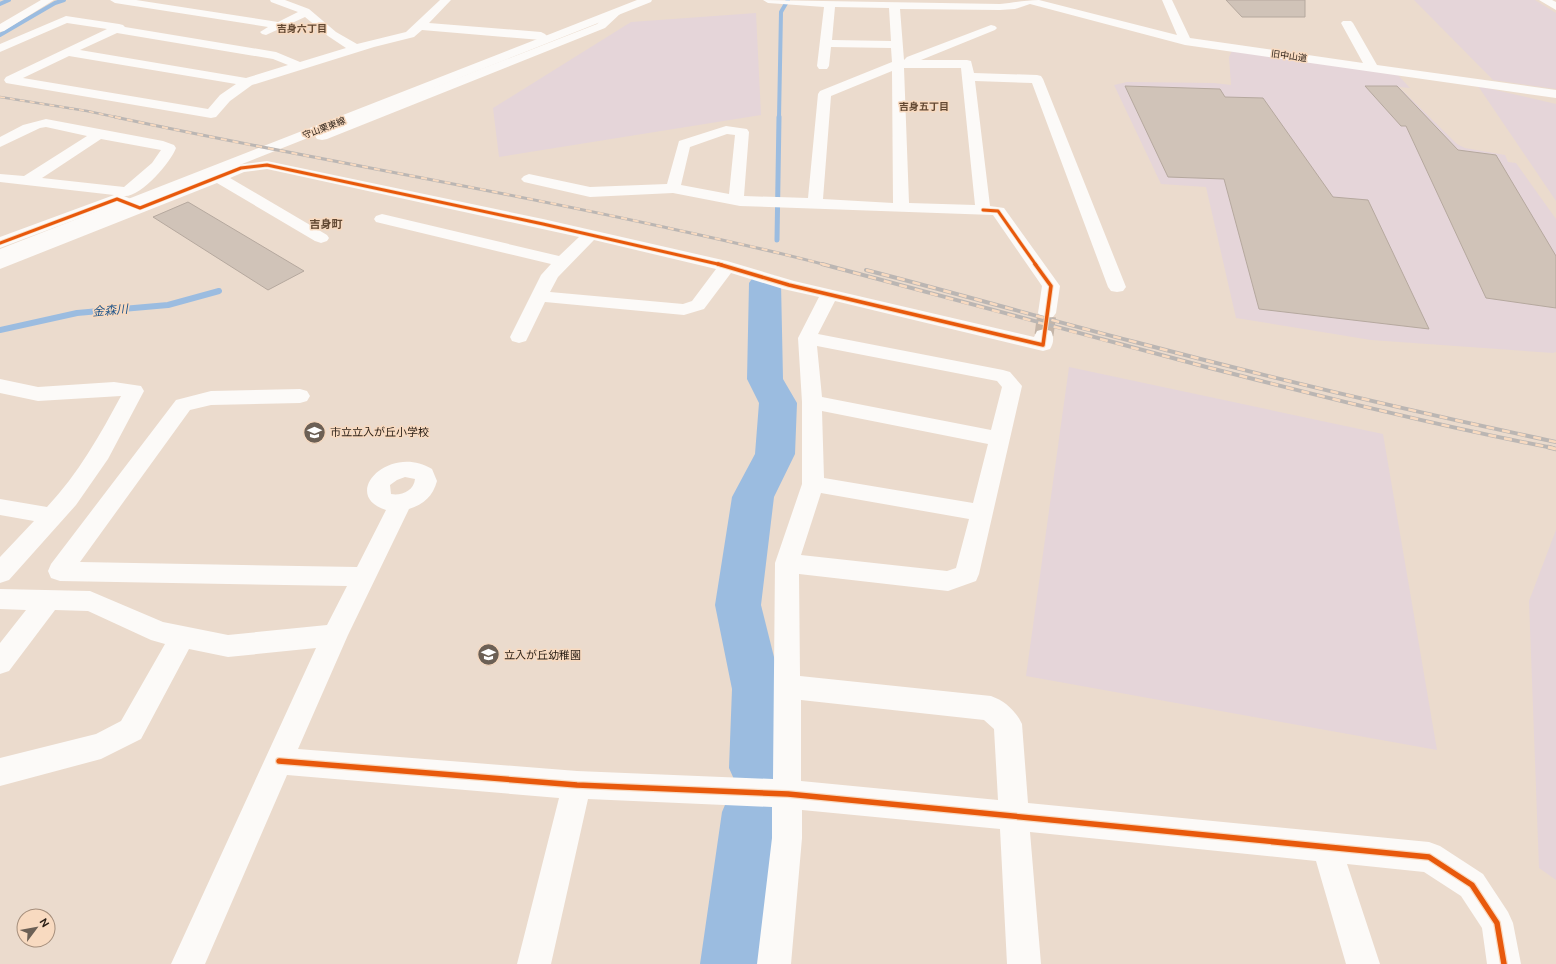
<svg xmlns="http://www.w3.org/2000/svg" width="1556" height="964" viewBox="0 0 1556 964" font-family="Ubuntu,'Noto Sans JP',sans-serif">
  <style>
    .industrial { fill: #e5d5d9 }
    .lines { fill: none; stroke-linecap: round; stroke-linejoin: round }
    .stream-far2 { stroke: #9bbce0; stroke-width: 4 }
    .stream-far1 { stroke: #9bbce0; stroke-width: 5 }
    .stream { stroke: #9bbce0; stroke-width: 6 }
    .river { fill: #9bbce0; fill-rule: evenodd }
    .building { fill: #d0c3b8; stroke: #b5a89e }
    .minor-tunnel { stroke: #c4b5a8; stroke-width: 19; stroke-dasharray: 19 10; stroke-linecap: butt }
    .minor { fill: #fcfaf8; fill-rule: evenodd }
    .major { fill: #fcfaf8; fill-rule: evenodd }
    .rail-far3-casing { stroke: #bbb6b3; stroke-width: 2.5 }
    .rail-far2-casing { stroke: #bbb6b3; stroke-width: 3 }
    .rail-far1-casing { stroke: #bbb6b3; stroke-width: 4 }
    .rail-casing { stroke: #bbb6b3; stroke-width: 4.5 }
    .rail-far3 { stroke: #f8dac0; stroke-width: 1.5; stroke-dasharray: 5; stroke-linecap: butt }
    .rail-far2 { stroke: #f8dac0; stroke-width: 2; stroke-dasharray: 6; stroke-linecap: butt }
    .rail-far1 { stroke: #f8dac0; stroke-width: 2.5; stroke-dasharray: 8; stroke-linecap: butt }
    .rail { stroke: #f8dac0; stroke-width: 3; stroke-dasharray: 10; stroke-linecap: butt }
    .cycleway-far2-casing { stroke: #f8dac0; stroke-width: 4.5 }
    .cycleway-far1-casing { stroke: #f8dac0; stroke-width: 5.5 }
    .cycleway-casing { stroke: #f8dac0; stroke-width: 8 }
    .cycleway-far2 { stroke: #e8590c; stroke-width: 3 }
    .cycleway-far1 { stroke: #e8590c; stroke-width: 3.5 }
    .cycleway { stroke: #e8590c; stroke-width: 5.5 }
    .labels { text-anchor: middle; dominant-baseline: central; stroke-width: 3; stroke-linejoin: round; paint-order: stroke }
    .far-street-label { font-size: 9px; fill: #281d14; stroke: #f8dac0 }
    .far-neighbourhood-label { font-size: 10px; font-weight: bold; fill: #634933; stroke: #f8dac0 }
    .far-quarter-label { font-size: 11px; font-weight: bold; fill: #634933; stroke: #f8dac0 }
    .poi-label { font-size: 11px; fill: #281d14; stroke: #f8dac0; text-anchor: start }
    .water-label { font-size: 12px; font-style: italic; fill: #1d548a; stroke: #f8dac0 }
  </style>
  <rect width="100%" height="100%" fill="#ebdbcd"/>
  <!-- industrial -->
  <path class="industrial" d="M1414 0H1535L1556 13V89L1493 80Z
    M756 13 761 115 499 157 493 108 631 22Z
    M1232 51 1398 75 1410 88 1399 87 1457 144 1465 148 1505 155 1508 162 1516 163 1556 219V352L1553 353 1371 340 1236 318 1206 187 1161 184 1114 85 1127 82 1214 83 1231 85 1229 57Z
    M1478 86 1556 104V201Z
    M1069 367 1383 434 1437 750 1026 676Z
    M1556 530V880L1539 868 1529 601Z"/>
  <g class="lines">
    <!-- stream-far2 -->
    <path class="stream-far2" d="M0 4 9 0
      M0 35 55 3 64 0
      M779 118 781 12 788 0"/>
    <!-- stream-far1 -->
    <path class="stream-far1" d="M777 240 779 117"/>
    <!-- stream -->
    <path class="stream" d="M0 330 77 313 168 305 219 291"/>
    <!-- river -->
    <path class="river" d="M765 273 776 276 781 283 783 379 797 403 795 454 774 497 761 605 782 689 783 768 775 786 764 790 770 793 778 812 762 964H700L722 812 730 793 742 788 737 786 729 768 732 689 715 605 732 497 755 454 759 403 747 379 749 283 754 276Z"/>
  </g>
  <!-- building -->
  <path class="building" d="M1226 0H1305V17H1242Z
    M1125 86 1220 89 1225 97 1263 98 1333 197 1368 200 1429 329 1259 309 1224 179 1168 177Z
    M1365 86H1397L1458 150 1496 155 1556 256V308L1486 298 1406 126H1401Z
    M188 202 304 271 268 290 153 217Z"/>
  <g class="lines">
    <!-- minor-tunnel -->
    <path class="minor-tunnel" d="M1044 335 1047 313"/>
    <!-- minor -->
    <path class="minor" d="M110 0H136L278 22 298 12 271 2 270 0H285L309 9 336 32 357 44 406 32 440 0H451L429 23 541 32 545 34 547 36 545 38 541 40 422 30 414 37 374 47 252 85 230 101 216 117 211 118 6 83 4 80 6 77 107 29 67 23 0 52V44L66 16 119 24 123 25 125 27 276 52 300 62 346 48 328 36 305 17 266 35 262 34 260 32 268 27 115 3ZM117 33 273 59 288 65 246 78 80 50ZM69 56 236 84 220 95 208 109 23 78Z
      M763 0 1000 4C1014 3 1025 0 1039 0L1177 35 1162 0H1172L1190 38 1363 63 1341 23 1343 21H1351L1353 23 1377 65 1556 90V98L1185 45 1030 4 1015 9 1000 10 900 9 904 60 907 57 991 25 995 26 997 28 995 30 921 60H967L971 61 974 73 1037 75 1041 76 1043 79 1126 287 1123 291 1117 292 1111 291 1108 287 1032 83 975 81 990 206 1004 208 1060 286 1056 313 1053 317 1047 318 1041 317 1038 313 1042 286 993 215 740 206 673 193 590 197 524 182 521 179 524 176 529 174 590 187 667 184 679 141 726 126 747 129 749 132 744 196 808 198 818 94 820 91 892 62 891 48 831 47 829 66 827 69H819L817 66 824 7 768 3ZM835 7 889 8 891 41 832 40ZM904 68H961L975 205 909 203ZM892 71 893 203 823 199 831 96ZM727 134 735 135 729 194 681 185 690 147Z
      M615 10 621 13 605 28 327 139 322 140 317 139 315 136 317 133 597 24 611 11Z
      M46 119 163 141 174 145 176 148C171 162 140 198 124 196L140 203 236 165 267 161 543 219 727 261 794 281 1034 337 1037 331 1044 329 1051 331C1054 337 1054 343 1050 349L1043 351 835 301 818 334 1003 370 1010 372 1022 386 979 574 976 581 948 591 799 574 800 676 991 696C1005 701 1016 711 1022 724L1028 803 1429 842 1440 846 1483 874 1508 912 1513 923 1521 964H1487L1482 928 1461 896 1424 872 1347 864 1380 964H1346L1316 861 1030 832 1041 964H1007L1000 829 802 810V838L791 964H757L772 838V807L588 799 551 964H517L559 798 287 775 205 964H171L316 648 228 657 189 649 141 739 101 759 0 786V758L96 734 121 721 165 644 151 640 88 611 55 610 9 671 0 674V643L26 610 0 609V589L90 591 163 622 228 635 327 625 347 586 60 581 51 578 48 571 51 564 176 400 211 391 300 389 307 391 310 396 307 401 300 403 211 405 190 410 80 562 357 567 386 510C339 495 389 443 432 469L437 481C433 496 424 504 409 509L348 635 298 749 577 771 773 779 775 563 802 484V402L798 338 819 297 783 289 731 273 704 309 684 315 545 302 528 337 526 341 519 343 512 341 510 337 541 275 551 264 376 222 374 219 376 216 382 214 559 256 579 237 267 169 244 172 230 178 327 235 329 238 327 241 321 243 315 241 217 183 0 269V258L126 208 117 204 0 248V237L114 195 0 182V174L24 176 87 136 46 127 40 128 0 147V137L23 125ZM101 139 161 150 152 163 124 187 42 178ZM594 240 716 269 692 301 683 304 550 292 558 277ZM817 346 997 381 1002 387 991 430 822 397ZM822 411 988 444 973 503 824 478ZM405 477 415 479C414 491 401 496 391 494L390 485 397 480ZM821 493 969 519 956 568 947 571 801 555ZM801 700 984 720 994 729 998 800 801 781Z
      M0 379 38 387 114 382 141 386 144 391 108 459 76 505 9 580 0 583V557L34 521 0 515V499L47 507C78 474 100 435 121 396L38 401 0 393Z"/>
    <!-- major -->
    <path class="major" d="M41 0H54L4 31 0 32V24Z
      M637 0H652L651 2 0 260V249Z
      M1539 0H1552L1556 2V10Z"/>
    <defs>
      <path id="rail-far3" d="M0 97 87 111 120 118"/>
      <path id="rail-far2" d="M115 117C296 156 478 186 659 226 714 238 770 250 826 265"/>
      <path id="rail-far1" d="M822 264C951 299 1080 334 1210 368 1324 397 1438 426 1553 448
        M866 270C956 293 1045 319 1135 342 1275 379 1415 412 1556 442"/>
      <path id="rail" d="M1548 447 1556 449"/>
    </defs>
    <!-- rail-far3 casing -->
    <use href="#rail-far3" class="rail-far3-casing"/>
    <!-- rail-far2 casing -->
    <use href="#rail-far2" class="rail-far2-casing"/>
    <!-- rail-far1 casing -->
    <use href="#rail-far1" class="rail-far1-casing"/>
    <!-- rail casing -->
    <use href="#rail" class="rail-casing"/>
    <!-- rail-far3 -->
    <use href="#rail-far3" class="rail-far3"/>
    <!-- rail-far2 -->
    <use href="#rail-far2" class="rail-far2"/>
    <!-- rail-far1 -->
    <use href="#rail-far1" class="rail-far1"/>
    <!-- rail -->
    <use href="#rail" class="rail"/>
    <defs>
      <path id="cycleway-far2" d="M983 210 998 211 1036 265
        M0 243 117 199 140 208 241 168 267 165 543 224 722 265"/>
      <path id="cycleway-far1" d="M718 264 789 285 1043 345 1051 286 1035 264"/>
      <path id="cycleway" d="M279 761 577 785 788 794 1429 857 1472 885 1497 923 1504 964"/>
    </defs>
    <!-- cycleway-far2 casing -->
    <use href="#cycleway-far2" class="cycleway-far2-casing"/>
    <!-- cycleway-far1 casing -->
    <use href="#cycleway-far1" class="cycleway-far1-casing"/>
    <!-- cycleway casing -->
    <use href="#cycleway" class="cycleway-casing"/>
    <!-- cycleway-far2 -->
    <use href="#cycleway-far2" class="cycleway-far2"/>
    <!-- cycleway-far1 -->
    <use href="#cycleway-far1" class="cycleway-far1"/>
    <!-- cycleway -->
    <use href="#cycleway" class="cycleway"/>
  </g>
  <!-- icons -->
  <defs>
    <symbol id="school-disc" viewBox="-11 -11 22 22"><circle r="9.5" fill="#6c6055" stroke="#f8dac0"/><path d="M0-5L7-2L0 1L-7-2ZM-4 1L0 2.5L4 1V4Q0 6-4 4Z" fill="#fff"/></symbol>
  </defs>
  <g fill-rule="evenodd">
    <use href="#school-disc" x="302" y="420" width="25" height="25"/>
    <use href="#school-disc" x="476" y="642" width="25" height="25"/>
  </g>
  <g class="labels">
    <!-- far-street labels -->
    <g class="far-street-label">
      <text transform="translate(1289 56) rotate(8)">旧中山道</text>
      <text transform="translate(324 128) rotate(-21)">守山栗東線</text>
    </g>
    <!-- far-neighbourhood labels -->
    <g class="far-neighbourhood-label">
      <text x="302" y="28">吉身六丁目</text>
      <text x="924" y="106">吉身五丁目</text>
    </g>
    <!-- far-quarter labels -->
    <g class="far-quarter-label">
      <text x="326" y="224">吉身町</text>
    </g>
    <!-- poi labels -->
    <g class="poi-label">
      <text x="330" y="432">市立立入が丘小学校</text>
      <text x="504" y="655">立入が丘幼稚園</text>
    </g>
    <!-- water labels -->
    <g class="water-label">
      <text transform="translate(110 310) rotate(-5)">金森川</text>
    </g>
  </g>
  <!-- north arrow -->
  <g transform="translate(36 928) rotate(58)"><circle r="19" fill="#f8dac0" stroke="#a58e7b"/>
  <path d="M0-3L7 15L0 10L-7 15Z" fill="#6c6055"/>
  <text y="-6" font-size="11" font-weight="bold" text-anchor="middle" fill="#281d14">N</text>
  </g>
</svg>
